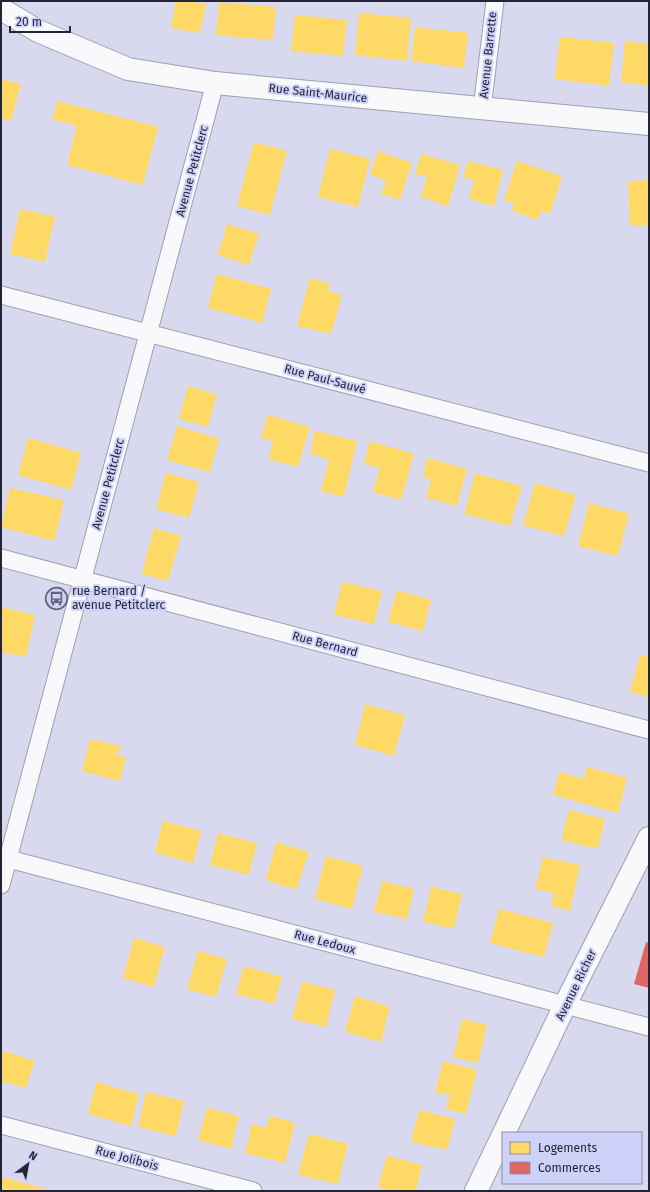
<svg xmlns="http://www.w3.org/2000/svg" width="650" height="1192" viewBox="0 0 650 1192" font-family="'Fira Sans',sans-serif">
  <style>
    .homes { fill: #ffd966 }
    .shops { fill: #e06666 }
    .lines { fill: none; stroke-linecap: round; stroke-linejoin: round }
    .minor-casing { stroke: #9e9fb0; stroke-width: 19 }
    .tertiary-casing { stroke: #9e9fb0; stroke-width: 24 }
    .minor { stroke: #f9f9fc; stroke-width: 17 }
    .tertiary { stroke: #f9f9fc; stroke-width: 22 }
    .labels { text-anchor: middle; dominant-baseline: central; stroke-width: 4; stroke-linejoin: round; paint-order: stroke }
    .street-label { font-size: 12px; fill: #232537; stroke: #ced1f8 }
    .poi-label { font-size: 12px; fill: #232537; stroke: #ced1f8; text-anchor: start }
  </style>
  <rect width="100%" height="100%" fill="#d8d9ee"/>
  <!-- homes -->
  <path class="homes" d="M176 1H190L206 4 200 33 171 28Z
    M219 2 276 7 273 40 216 35Z
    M359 13 411 18 407 61 355 55Z
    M295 15 347 20 343 56 291 51Z
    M415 27 468 33 464 68 411 61Z
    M560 37 614 43 609 86 555 79Z
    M625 41 649 44V86L621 82Z
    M1 79 21 84 11 121 1 118Z
    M57 101 158 127 143 185 67 165 77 126 52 119Z
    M254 142 287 151 270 215 237 206Z
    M330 149 370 159 358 207 318 197Z
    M378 151 412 163 400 200 381 194 386 180 370 175Z
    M421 154 460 165 448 206 421 197 427 177 415 174Z
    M468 161 503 170 494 206 469 199 474 180 463 177Z
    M517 161 562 176 550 214 541 211 538 220 512 211 514 203 504 200Z
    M649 180V225L630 226 628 181Z
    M20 209 55 217 45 262 10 254Z
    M227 224 259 234 249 265 218 255Z
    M217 274 271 289 262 323 208 308Z
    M310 278 330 284 328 291 342 295 331 334 297 326Z
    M188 386 217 395 208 427 179 419Z
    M268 415 310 427 298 467 268 459 273 441 261 438Z
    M177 426 219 439 210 472 167 460Z
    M315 431 357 441 344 497 321 491 329 459 310 454Z
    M28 438 81 453 71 490 18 475Z
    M370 441 414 454 401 500 373 492 380 468 364 464Z
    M427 458 467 469 457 506 426 498 431 479 423 477Z
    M166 473 199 482 189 518 156 509Z
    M475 473 522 486 510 526 464 514Z
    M535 483 576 495 564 536 523 525Z
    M10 488 64 500 54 541 1 527Z
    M589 503 629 514 618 556 578 546Z
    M154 528 181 536 168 581 142 574Z
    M342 582 382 591 374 624 334 615Z
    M397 590 431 600 423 631 388 622Z
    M1 607 35 615 26 657 1 652Z
    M640 655 649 657V697L630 692Z
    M365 704 405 715 394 756 355 745Z
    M90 739 121 746 116 755 126 757 120 781 82 771Z
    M587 767 627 778 618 813 553 795 559 772 584 779Z
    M569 810 605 819 598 849 561 840Z
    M163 821 201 831 193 863 155 853Z
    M218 833 257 843 249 875 210 865Z
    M276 842 309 852 296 890 266 880Z
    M326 856 363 866 352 909 315 899Z
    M543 857 580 865 570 911 551 906 554 893 535 889Z
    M382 881 414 889 407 919 374 912Z
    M431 887 462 894 454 929 423 922Z
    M499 909 553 923 544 957 490 943Z
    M134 938 165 947 154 987 123 978Z
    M198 951 227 959 216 997 187 989Z
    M244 966 282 977 274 1004 236 994Z
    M302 982 335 990 326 1027 292 1019Z
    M355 996 390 1007 381 1042 345 1032Z
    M462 1019 487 1025 478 1063 453 1057Z
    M3 1051 35 1061 26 1088 1 1081V1057Z
    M443 1061 477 1070 466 1114 446 1109 450 1095 435 1092Z
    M96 1082 139 1094 131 1126 88 1114Z
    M146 1092 184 1101 176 1136 138 1127Z
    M207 1108 239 1116 231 1149 198 1140Z
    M419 1110 455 1119 447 1150 411 1142Z
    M270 1116 295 1123 285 1163 245 1153 252 1124 266 1128Z
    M309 1134 348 1144 338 1184 298 1175Z
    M387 1156 422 1165 416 1191H398L378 1187Z
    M1 1177 43 1188V1191H1Z"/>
  <!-- shops -->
  <path class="shops" d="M646 942 649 943V988L634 984Z"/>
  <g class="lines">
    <defs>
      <path id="minor" d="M482 109 495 1
        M1 295 649 463
        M1 558 649 730
        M1 857 649 1027
        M1 885 215 83
        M1 1125 253 1191"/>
      <path id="tertiary" d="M1 9 38 31 128 69 215 83 649 124
        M504 1133 565 1005 649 838
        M476 1191 503 1135"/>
    </defs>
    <!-- minor casing -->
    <use href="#minor" class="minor-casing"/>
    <!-- tertiary casing -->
    <use href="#tertiary" class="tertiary-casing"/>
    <!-- minor -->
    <use href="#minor" class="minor"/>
    <!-- tertiary -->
    <use href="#tertiary" class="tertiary"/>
  </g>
  <!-- icons -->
  <defs>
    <symbol id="bus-ring" viewBox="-11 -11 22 22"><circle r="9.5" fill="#ced1f8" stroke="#626477" stroke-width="1.5"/><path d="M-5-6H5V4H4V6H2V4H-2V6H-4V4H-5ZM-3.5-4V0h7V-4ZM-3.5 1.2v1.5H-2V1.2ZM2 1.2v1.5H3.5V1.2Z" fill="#626477"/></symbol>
  </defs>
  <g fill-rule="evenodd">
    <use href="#bus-ring" x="44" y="586" width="25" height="25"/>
  </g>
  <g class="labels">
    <!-- street labels -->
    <g class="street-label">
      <text transform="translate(488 55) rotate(-84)">Avenue Barrette</text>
      <text transform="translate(318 93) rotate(6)">Rue Saint-Maurice</text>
      <text transform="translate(192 171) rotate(-75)">Avenue Petitclerc</text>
      <text transform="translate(325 379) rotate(15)">Rue Paul-Sauvé</text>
      <text transform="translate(108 484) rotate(-75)">Avenue Petitclerc</text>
      <text transform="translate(325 644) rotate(15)">Rue Bernard</text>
      <text transform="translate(325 942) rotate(15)">Rue Ledoux</text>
      <text transform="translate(576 985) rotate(-64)">Avenue Richer</text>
      <text transform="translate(127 1158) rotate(15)">Rue Jolibois</text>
    </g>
    <!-- poi labels -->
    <g class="poi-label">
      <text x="72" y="591">rue Bernard /<tspan x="72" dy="14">avenue Petitclerc</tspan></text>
    </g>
  </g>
  <!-- border -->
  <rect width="650" height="1192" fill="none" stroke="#232537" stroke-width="4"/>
  <!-- legend -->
  <rect x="502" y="1132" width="140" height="52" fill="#ced1f8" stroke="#8a8cab"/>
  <rect x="510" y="1142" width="20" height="12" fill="#ffd966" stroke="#8a8cab"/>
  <text x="538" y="1152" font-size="12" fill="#232537">Logements</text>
  <rect x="510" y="1162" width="20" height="12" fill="#e06666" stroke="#8a8cab"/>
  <text x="538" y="1172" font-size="12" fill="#232537">Commerces</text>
  <!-- north arrow -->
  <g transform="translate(28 1164) rotate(32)" stroke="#ced1f8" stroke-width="3" paint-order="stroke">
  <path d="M0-3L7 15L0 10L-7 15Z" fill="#232537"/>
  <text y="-6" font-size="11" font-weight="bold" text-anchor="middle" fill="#232537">N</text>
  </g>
  <!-- scale -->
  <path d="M10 26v6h60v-6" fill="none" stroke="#232537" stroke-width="2"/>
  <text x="16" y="26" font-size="12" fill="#232537" stroke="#ced1f8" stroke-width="3" paint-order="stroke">20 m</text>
</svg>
